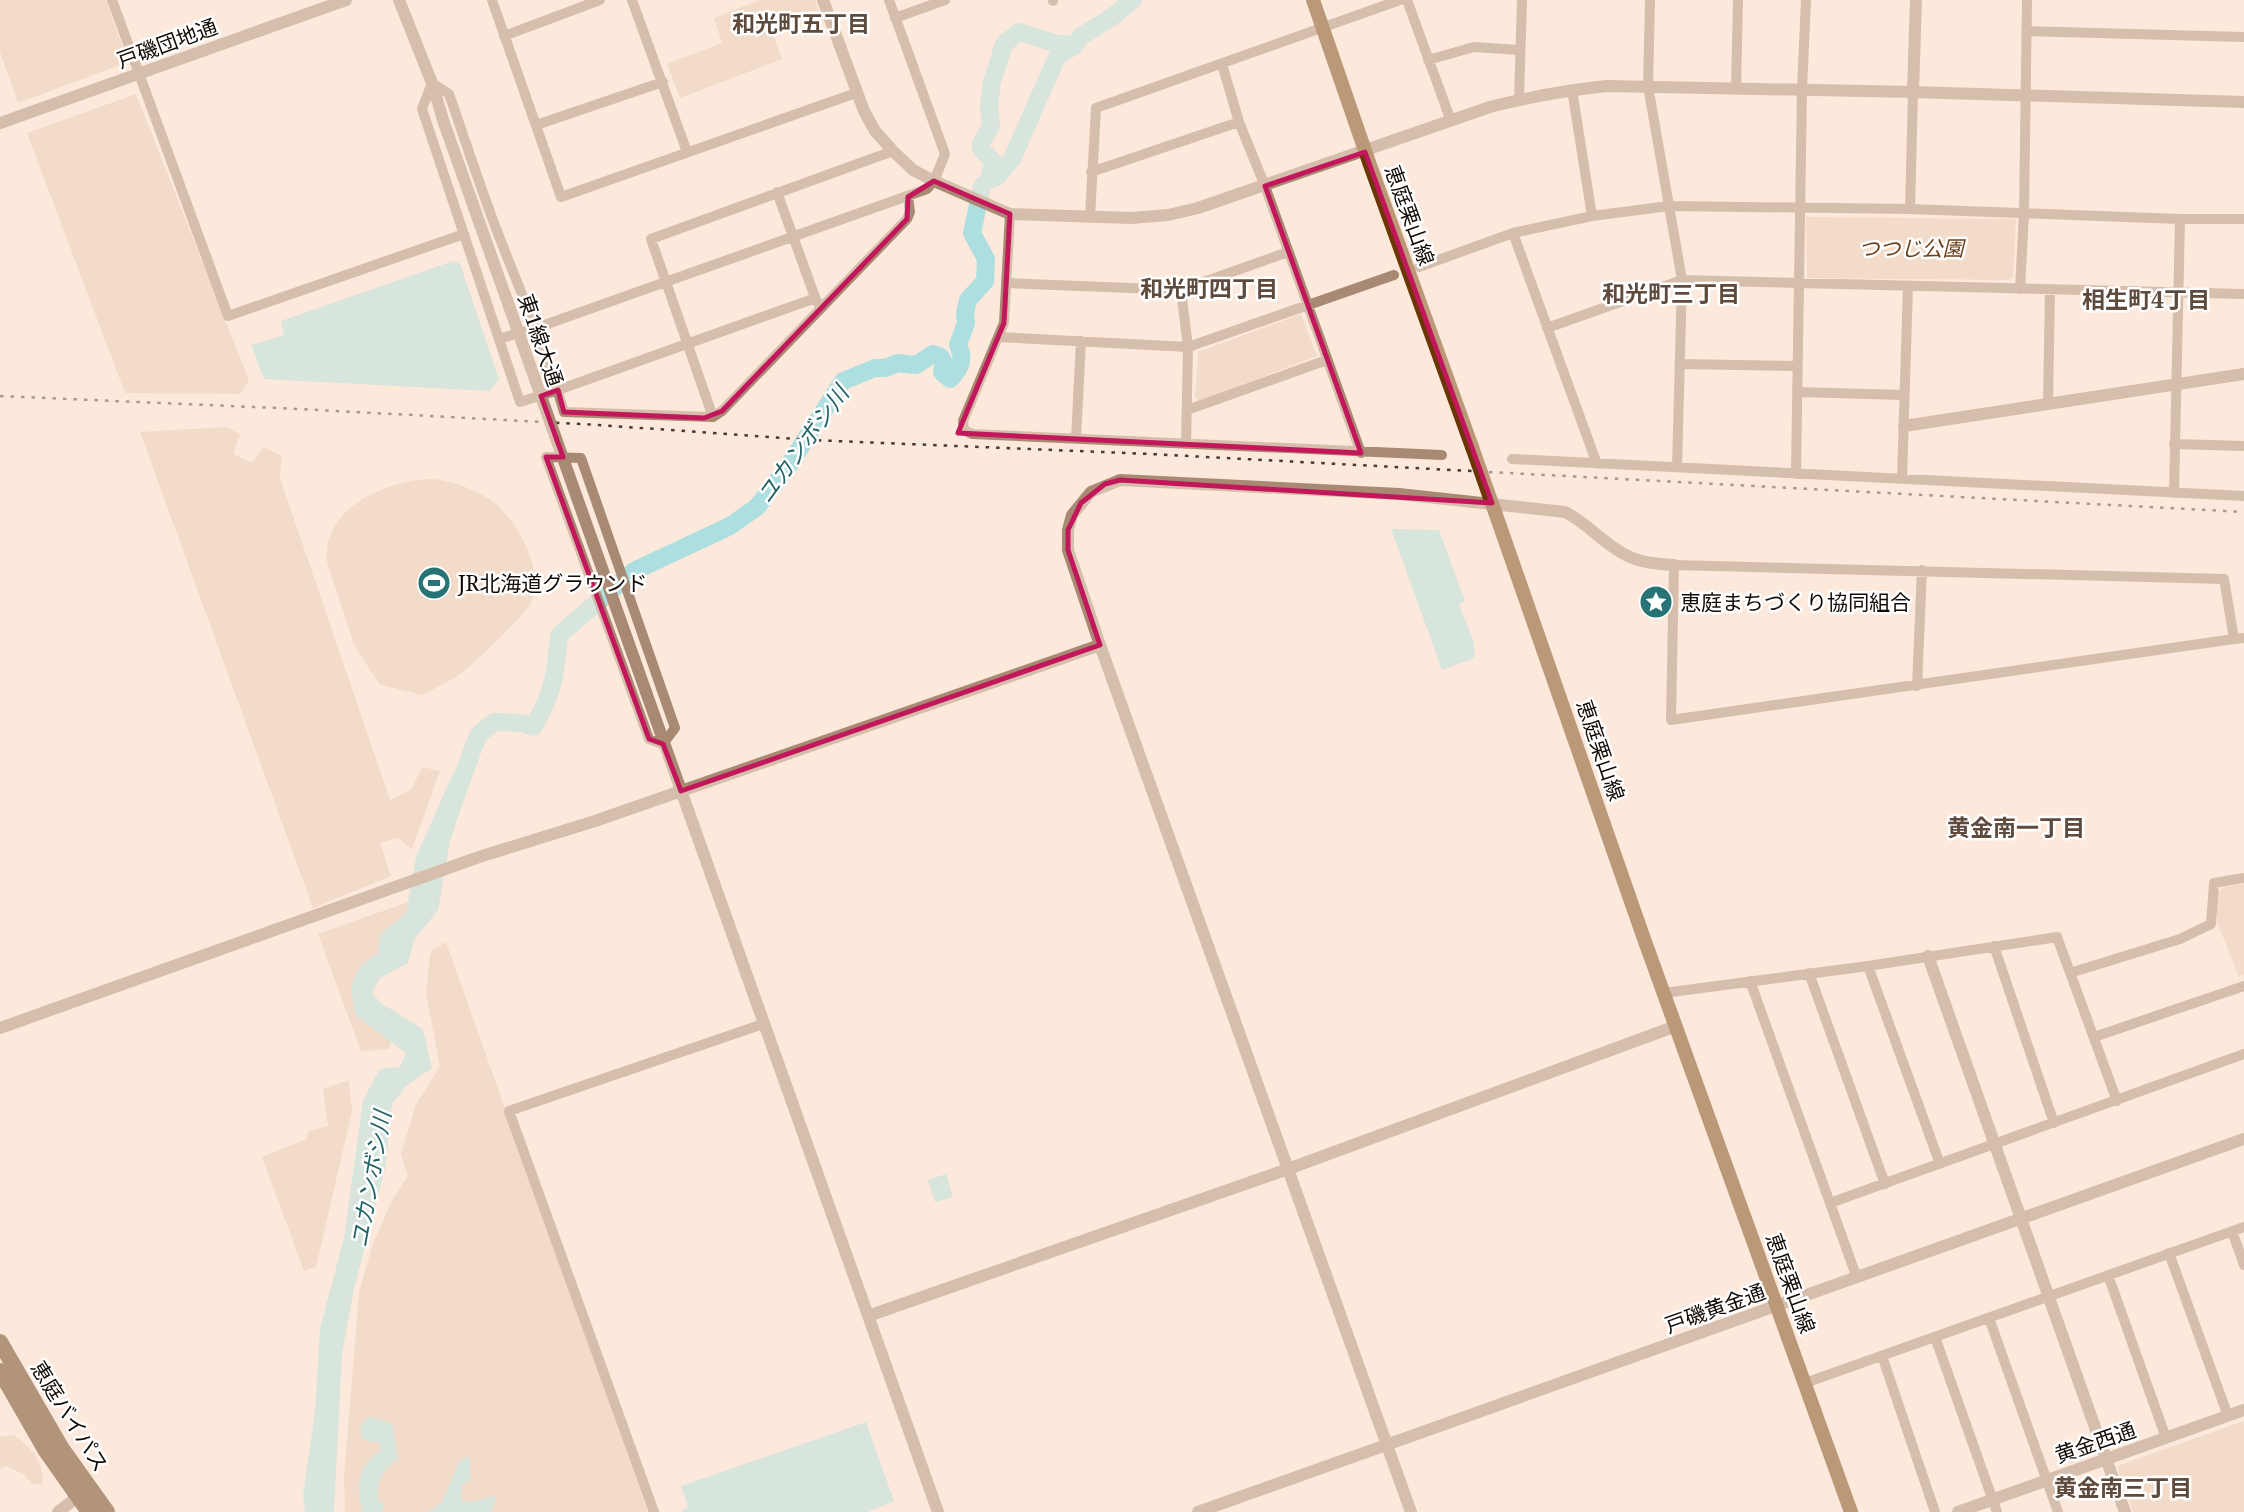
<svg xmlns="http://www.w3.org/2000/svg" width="2244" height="1512" viewBox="0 0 2244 1512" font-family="'Noto Serif','Noto Sans JP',serif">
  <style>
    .green { fill: #e8c9b4 }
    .water { fill: #aedfe0 }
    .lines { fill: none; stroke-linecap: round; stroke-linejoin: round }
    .river { stroke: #aedfe0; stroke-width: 18 }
    .minor { stroke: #a88973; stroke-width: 10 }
    .tertiary { stroke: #a88973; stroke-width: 12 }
    .primary { stroke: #6a3702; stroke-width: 14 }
    .trunk { stroke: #582d03; stroke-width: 16 }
    .rail { stroke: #443a33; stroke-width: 2.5; stroke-dasharray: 3.5 7; stroke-linecap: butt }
    .tertiary-bridge { stroke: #a88973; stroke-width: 12 }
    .primary-bridge { stroke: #6a3702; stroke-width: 14 }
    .marked { fill: none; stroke: #c2185b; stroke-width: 5; stroke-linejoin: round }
    .labels { text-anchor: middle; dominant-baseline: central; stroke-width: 5; stroke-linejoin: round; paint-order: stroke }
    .street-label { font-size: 21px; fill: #120a06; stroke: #fff }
    .park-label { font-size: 21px; font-style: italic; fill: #6b3f1a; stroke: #fff }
    .poi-label { font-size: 21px; fill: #120a06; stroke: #fff; text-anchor: start }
    .neighbourhood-label { font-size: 23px; font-weight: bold; fill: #5e4b3d; stroke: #fff }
    .water-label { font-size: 23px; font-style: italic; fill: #226365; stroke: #fff }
  </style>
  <rect width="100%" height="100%" fill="#fce9db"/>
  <!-- green -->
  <path class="green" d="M0 0H106L128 62 18 103 0 52Z
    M760 0H815L819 13 772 31 782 59 680 98 667 64 722 43 714 18Z
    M136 94 249 380 240 394 125 393 27 133Z
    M1806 217 2016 219 2013 277 2009 280 1807 278Z
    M1301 314 1317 356 1199 401 1195 397 1198 352Z
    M228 427 240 435 233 454 252 463 263 447 282 456 280 478 390 800 411 790 422 767 440 771 412 849 398 838 380 843 391 876 313 908 140 432Z
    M434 479C454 482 472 488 489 499 516 517 549 575 529 606 520 619 473 665 460 674 448 682 435 688 422 695L379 684 354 645 327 562C321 507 389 479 434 479Z
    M2244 884V975L2239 977 2217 922V893L2224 887Z
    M408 902 406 913 380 935 378 953 355 1015 390 1040V1049L361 1051 318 934Z
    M446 942 648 1512H345L344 1478 359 1292 373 1244 391 1202 408 1176 401 1154 416 1104 440 1067 426 993 430 955 433 949Z
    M349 1080 352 1111 316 1267 304 1271 262 1157 307 1139 309 1131 328 1126 323 1089Z
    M2244 1421V1512H2133L2117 1466Z
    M14 1435C30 1446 46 1463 42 1484H32L23 1474 6 1466 0 1469V1437Z"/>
  <!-- water -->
  <path class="water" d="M453 261 460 264 499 379 490 391 264 379 251 345 284 335 281 321Z
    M1391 529 1439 530 1465 601 1459 605 1473 639 1475 658 1442 670Z
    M454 771 471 778 450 841 438 910 414 940 408 963 380 978 372 993 381 1003 423 1029 432 1068 406 1086 392 1104 385 1169 354 1289 342 1354 334 1512H305L303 1495 315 1411 320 1328 344 1238 363 1100 380 1069 400 1067 406 1053 355 1015C349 985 350 970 378 953L380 935 406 913 416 857Z
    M946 1174 953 1197 935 1202 928 1180Z
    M369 1417 392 1423 398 1459C382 1470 377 1480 378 1500L385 1504 382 1512H362C357 1487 357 1465 380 1451L379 1442H370L361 1437V1424Z
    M866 1422 894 1501 868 1512H681L688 1507 681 1486Z
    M469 1456 471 1479 462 1486 461 1500 471 1502 497 1495 491 1512H428L441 1503 459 1462Z"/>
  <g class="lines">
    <!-- river -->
    <path class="river" d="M989 180 997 177 1012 159 1057 57 1075 45
      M455 798 478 735 494 722 523 723 533 727C553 696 556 671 559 635L634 571 730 526 757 507 787 468 843 381 875 368H885L898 363 916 365 933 354 941 357 944 363 942 372 950 379C961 369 965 359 958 345L966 323 965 314 968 300 985 281 986 259 972 233 982 186 989 180 993 161 981 149V143L991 126 989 106 992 82 1004 44 1019 32 1057 44 1075 45 1080 37 1112 17 1133 0"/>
    <!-- minor -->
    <path class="minor" d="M112 0 228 316 464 234
      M492 0 561 197 856 93
      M632 0 687 152
      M1053 0V1
      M1407 0 1451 121
      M1650 0 1648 86 1682 280 1677 467
      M895 18 945 0
      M2027 31 2244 37
      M504 36 600 0
      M1428 60 1474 47 1520 50
      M1222 64 1239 122 1265 186 1361 453
      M1736 88 1738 0
      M1572 90 1592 216
      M1519 99 1522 0
      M536 125 663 82
      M1091 172 1239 122
      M777 192 816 300
      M1910 209 1913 92
      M1010 214 1004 323 963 421 964 430 972 434 1442 455
      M1090 217 1096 108 1400 0
      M1513 233 1597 464
      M1419 267 1513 233 1592 216 1669 206 1910 209 2180 219H2244
      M1006 283 1181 290 1288 252
      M2020 289 2024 213 2027 0
      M1181 290 1188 347 1186 444
      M821 307 816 300H810L558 390 520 402 422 109 432 83 449 94C465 140 480 186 497 231 520 291 546 350 564 412L713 417 722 411 907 219 910 212 908 197
      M1547 328 1682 280 2244 294
      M999 337 1188 347 1394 275
      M499 339 536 328 927 189 934 181 945 154 889 0
      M1680 364 1797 366
      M1797 392 1904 395
      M2048 404 2050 289
      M1187 410 1327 360
      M713 417 651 239 893 151
      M1076 438 1081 341
      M2174 444 2244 446
      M546 457 581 458 675 728 663 744 649 739Z
      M1512 459 2244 496
      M1796 474 1802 89 1806 0
      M1902 478 1908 286
      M2174 493 2180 219
      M2234 639 2224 579 1674 565 1671 720 2234 639 2244 638
      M1917 686 1922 570
      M1994 946 2054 1123
      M1868 966 1940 1164
      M1809 973 1885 1184
      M2070 973 2180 939 2211 924 2214 883 2244 878
      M1750 981 1857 1278
      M1664 993 1868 966 2057 937 2117 1101
      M2094 1037 2244 986
      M1830 1203 2244 1054
      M2232 1231 2244 1265
      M2169 1253 2228 1416
      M2108 1275 2166 1438
      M1989 1318 2058 1512
      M1935 1337 1997 1512
      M1882 1356 1935 1512
      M1805 1383 2244 1227
      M654 1512 509 1111 763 1024"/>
    <!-- tertiary -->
    <path class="tertiary" d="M399 0 432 83 444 123
      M823 0 864 111 875 131 893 151 913 170 934 181 1010 214 1131 218 1168 215 1198 208 1490 107C1529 97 1567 90 1607 86L1913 92 2244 102
      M1913 92 1916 0
      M0 123 346 0
      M1904 426 2244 374
      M1100 645 1068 550V530L1072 515 1091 492 1120 480 1399 494 1565 512C1589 524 1605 546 1630 557 1644 563 1659 564 1674 565
      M646 692 938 1512
      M1928 956 2125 1512
      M0 1028 479 857 595 821 1100 645 1411 1512
      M868 1316 1288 1169 1676 1026
      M58 1512 84 1492
      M1198 1512 2244 1139
      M1958 1512 2244 1410"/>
    <!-- primary -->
    <path class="primary" d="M1313 0 1370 165 1472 447
      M1502 532 1643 936 1851 1512"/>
    <!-- trunk -->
    <path class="trunk" d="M0 1342 62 1449 107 1512
      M0 1371 46 1451 89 1512"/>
    <!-- rail -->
    <path class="rail" d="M0 396 299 409 599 425 811 440 1150 454 2244 512"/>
    <!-- tertiary-bridge -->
    <path class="tertiary-bridge" d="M444 123 646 692"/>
    <!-- primary-bridge -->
    <path class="primary-bridge" d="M1472 447 1502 532"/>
  </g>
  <!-- marked area -->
  <path d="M0 0H2244V1512H0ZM1365 152 1492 503 1120 480 1105 484 1081 503 1068 530V550L1100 645 681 791 663 744 649 739 546 457H563L541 396 558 390 564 412 704 418 722 411 907 219 908 197 934 181 1010 214 1004 323 958 433 1361 453 1265 186Z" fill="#fce9db" fill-opacity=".55" fill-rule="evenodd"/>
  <path class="marked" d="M1365 152 1492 503 1120 480 1105 484 1081 503 1068 530V550L1100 645 681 791 663 744 649 739 546 457H563L541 396 558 390 564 412 704 418 722 411 907 219 908 197 934 181 1010 214 1004 323 958 433 1361 453 1265 186Z"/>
  <!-- icons -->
  <defs>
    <symbol id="stadium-disc" viewBox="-11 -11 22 22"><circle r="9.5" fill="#287376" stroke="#fff"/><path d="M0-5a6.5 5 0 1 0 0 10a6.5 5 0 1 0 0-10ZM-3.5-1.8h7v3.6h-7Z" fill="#fff"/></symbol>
    <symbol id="sight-disc" viewBox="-11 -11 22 22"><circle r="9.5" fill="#287376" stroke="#fff"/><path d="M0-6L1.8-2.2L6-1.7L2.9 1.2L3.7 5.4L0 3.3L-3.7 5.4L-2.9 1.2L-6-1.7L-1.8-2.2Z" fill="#fff"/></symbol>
  </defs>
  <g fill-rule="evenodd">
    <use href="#stadium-disc" x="415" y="564" width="38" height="38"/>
    <use href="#sight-disc" x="1637" y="583" width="38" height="38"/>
  </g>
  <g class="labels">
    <!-- street labels -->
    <g class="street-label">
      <text transform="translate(167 43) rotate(-20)">戸磯団地通</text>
      <text transform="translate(1410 215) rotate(70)">恵庭栗山線</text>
      <text transform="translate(541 340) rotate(71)">東1線大通</text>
      <text transform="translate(1601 750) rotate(71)">恵庭栗山線</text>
      <text transform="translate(1791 1283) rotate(70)">恵庭栗山線</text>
      <text transform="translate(1715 1308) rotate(-20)">戸磯黄金通</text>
      <text transform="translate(70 1416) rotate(58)">恵庭バイパス</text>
      <text transform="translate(2095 1442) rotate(-19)">黄金西通</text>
    </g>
    <!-- park labels -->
    <g class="park-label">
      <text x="1911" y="248">つつじ公園</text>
    </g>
    <!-- poi labels -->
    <g class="poi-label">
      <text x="458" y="583">JR北海道グラウンド</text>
      <text x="1680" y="602">恵庭まちづくり協同組合</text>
    </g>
    <!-- neighbourhood labels -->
    <g class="neighbourhood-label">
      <text x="801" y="23">和光町五丁目</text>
      <text x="1209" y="288">和光町四丁目</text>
      <text x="1671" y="293">和光町三丁目</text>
      <text x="2146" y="299">相生町4丁目</text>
      <text x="2016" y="827">黄金南一丁目</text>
      <text x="2123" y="1487">黄金南三丁目</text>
    </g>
    <!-- water labels -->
    <g class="water-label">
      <text transform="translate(802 444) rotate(-54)">ユカンボシ川</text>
      <text transform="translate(370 1179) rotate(-80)">ユカンボシ川</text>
    </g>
  </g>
</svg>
